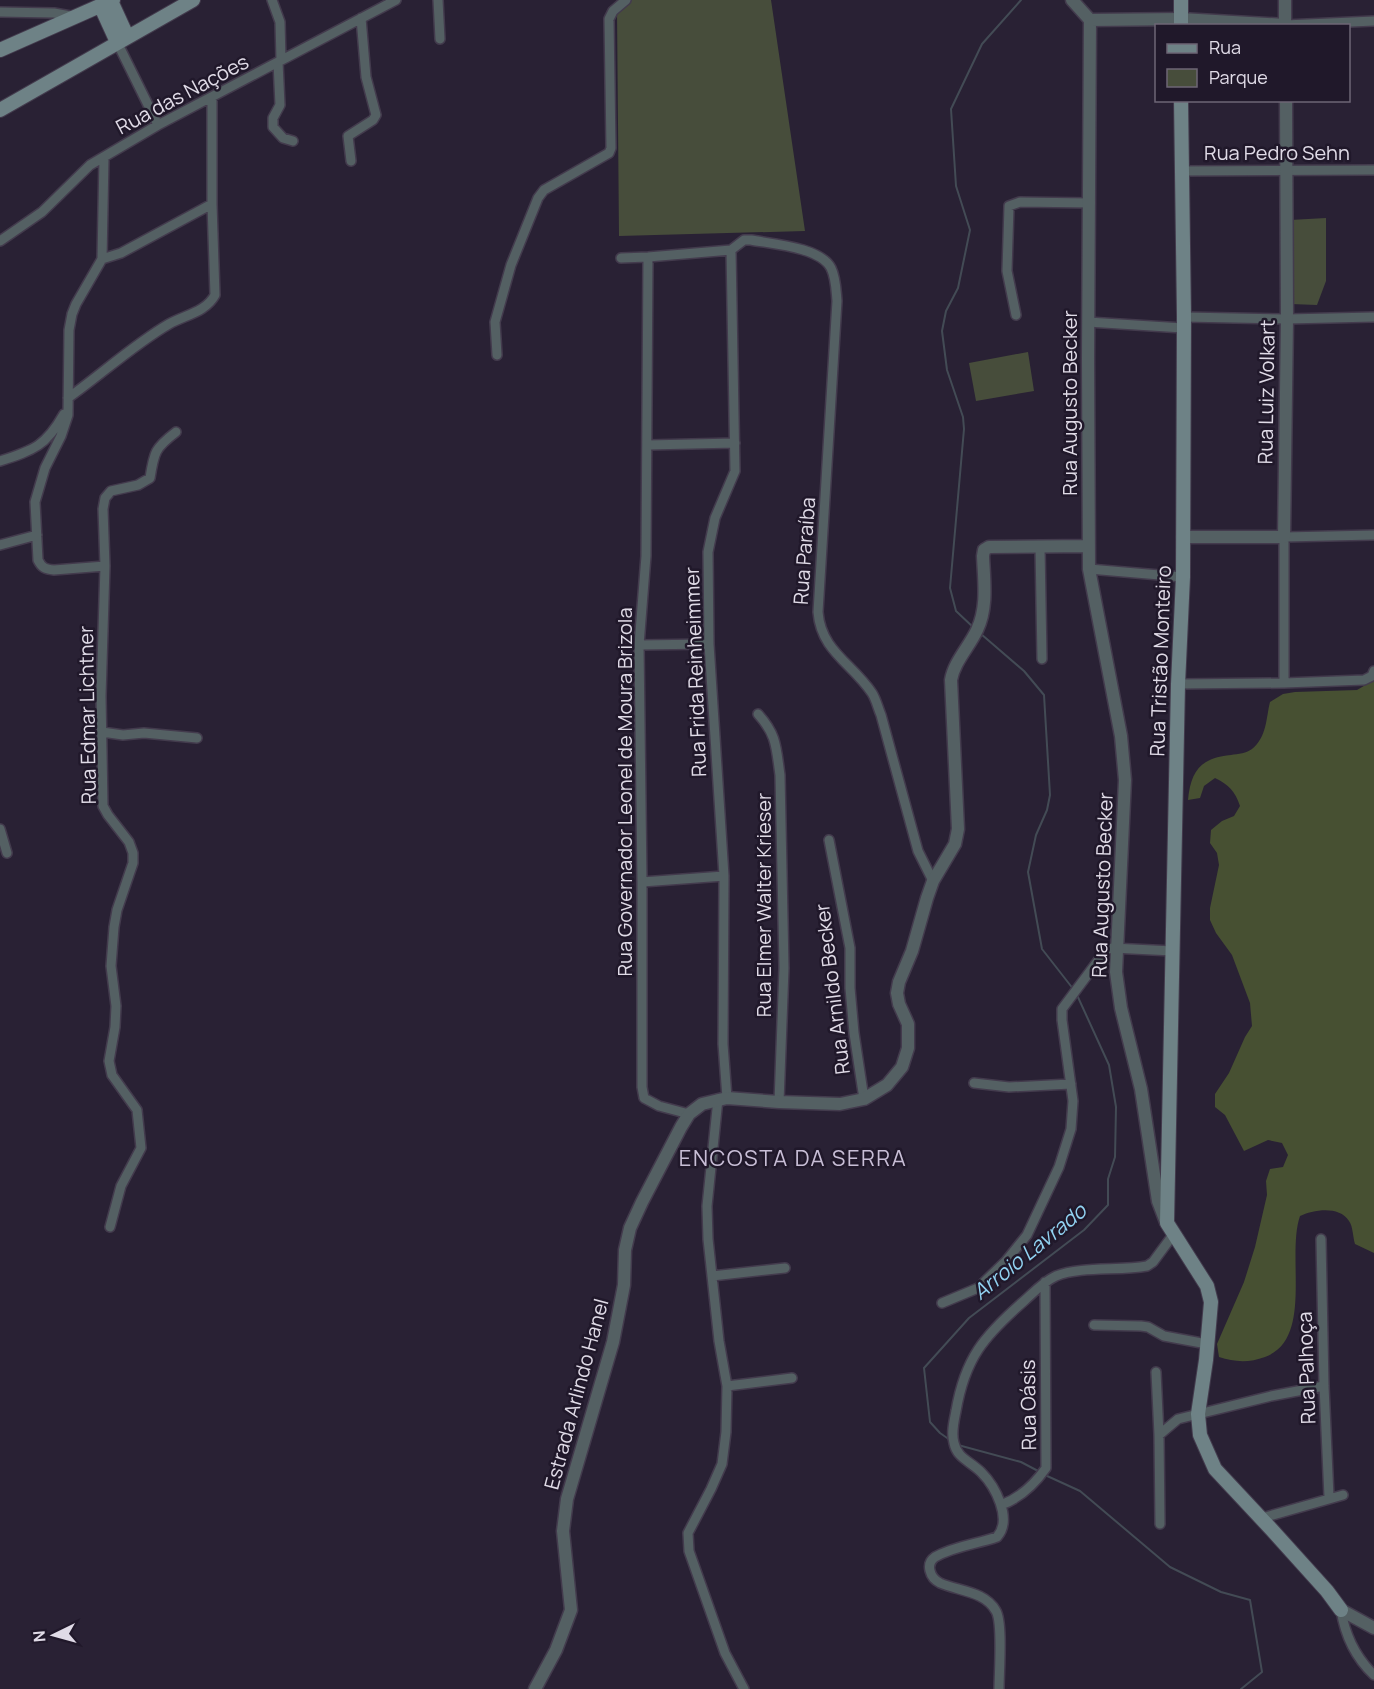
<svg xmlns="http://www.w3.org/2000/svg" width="1374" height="1689" viewBox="0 0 1374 1689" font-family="Manrope,sans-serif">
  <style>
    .green { fill: #474d3b }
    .forest { fill: #475032 }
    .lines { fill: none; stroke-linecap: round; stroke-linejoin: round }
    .stream { stroke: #434b55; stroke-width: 2 }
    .minor-casing { stroke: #433b4d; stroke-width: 12 }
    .tertiary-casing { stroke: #433b4d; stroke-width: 15 }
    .secondary-casing { stroke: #433b4d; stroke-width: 16 }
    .minor { stroke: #546063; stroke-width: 9 }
    .tertiary { stroke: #546063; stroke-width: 12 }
    .secondary { stroke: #6e8286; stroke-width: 14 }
    .labels { text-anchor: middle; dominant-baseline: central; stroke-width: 5; stroke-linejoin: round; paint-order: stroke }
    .street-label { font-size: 20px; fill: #e0dbe7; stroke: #20182a }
    .water-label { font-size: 21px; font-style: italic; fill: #91d2f1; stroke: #20182a }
    .quarter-label { font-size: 22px; letter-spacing: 1.5px; fill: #c8bed6; stroke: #20182a }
  </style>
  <rect width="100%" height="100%" fill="#292134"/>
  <!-- green -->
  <path class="green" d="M632 0H771L805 231 619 236 617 12Z
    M1326 218V281L1317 305 1291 304 1290 220Z
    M1028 352 1034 391 976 401 969 363Z"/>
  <!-- forest -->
  <path class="forest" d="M1374 680V1253L1355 1244C1353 1238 1353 1226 1349 1221 1339 1205 1313 1210 1300 1216 1286 1257 1314 1339 1265 1357 1249 1363 1234 1362 1219 1357L1217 1344 1244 1282 1255 1247 1267 1195 1266 1181 1270 1169 1283 1167 1288 1155 1282 1143 1268 1140 1244 1151 1225 1115 1215 1107V1094L1229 1073 1245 1037 1252 1026 1250 1003 1232 955 1216 933 1210 920V908L1219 865 1217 853 1210 843 1211 830 1222 821 1234 816 1240 806C1235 791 1229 785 1215 778L1204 786 1200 798 1188 800C1191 770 1201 758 1231 755 1238 754 1247 753 1252 749 1267 737 1266 718 1270 702L1283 694 1295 692 1357 690Z"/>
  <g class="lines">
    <!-- stream -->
    <path class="stream" d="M974 628 956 611 950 588 964 429 963 417 947 370 942 331 946 311 958 288 970 230 956 186 951 109 982 44 1021 0
      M981 634 1024 671 1044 695 1050 795 1047 810 1036 835 1028 872 1042 949 1074 990
      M950 1440 940 1433 930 1422 924 1368 969 1318 1084 1230 1108 1205V1179L1115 1157 1116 1107 1109 1065 1077 995
      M958 1445 1021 1462 1040 1472
      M1045 1475 1080 1491 1170 1567 1221 1592 1250 1600 1262 1672 1241 1689"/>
    <defs>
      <path id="minor" d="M272 0 280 22 281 60
        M438 0 440 39
        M0 12 54 13 76 17
        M1285 25 1374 21
        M117 42 158 125
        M278 62 280 105 273 118V127L283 138 293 141
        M104 157 102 259 76 304 72 314 69 330 68 415 61 436 45 468 35 502 38 560C42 568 45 569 54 570L105 566
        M351 161 348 136 373 120 376 115 366 77 361 18
        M1181 171 1374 170
        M0 241 42 212 90 165 158 125 396 0
        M648 257 646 556 639 645 642 882V1087L644 1098 659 1106 689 1114
        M621 258 648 257 731 250 744 240H751C772 244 820 247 831 268 836 278 836 290 837 301L818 612C821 651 852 663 872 693 876 699 878 708 881 715L918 851 933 881
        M102 259 121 253 212 204
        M1016 315 1007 271 1009 206 1020 202 1090 203
        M1184 317 1287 319 1374 317
        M1088 322 1183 328
        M497 355 495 322 511 265 538 198 544 190 609 153 611 148 609 19 613 11 626 0
        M68 398C102 374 133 345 169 324 185 315 206 312 215 295L212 204V97
        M648 445 735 443
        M0 461C34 450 46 446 64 414
        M0 545 37 535
        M1040 547 1042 659
        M1089 569 1183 577
        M639 645 709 644
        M1284 683V537L1374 535
        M1178 684 1284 683 1364 680 1372 676 1374 671
        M758 714C777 735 776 747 780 775L784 968 779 1102
        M102 732 123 735 144 733 197 738
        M0 829 7 853
        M829 840 850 948V988L854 1033 864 1099
        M642 882 724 876
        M974 1083 1009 1087 1071 1084
        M727 1098 723 1044 724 876 709 644 708 552 715 518 735 471 731 250
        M718 1099 707 1206 708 1239 719 1341 727 1386 726 1432 722 1464 711 1489 688 1533 689 1551 725 1653 744 1689
        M110 1227 121 1186 141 1148 137 1110 112 1075 109 1061 115 1027 116 1006 111 966 114 927 117 910 133 863V853L129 842 108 815 103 806 101 696 105 566 103 509 105 498 111 491 138 485 150 478C154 452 155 448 176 432
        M1321 1239 1324 1386 1329 1497
        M712 1276 785 1268
        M942 1303 978 1288 1006 1261 1027 1235 1059 1167 1071 1129 1073 1101 1062 1020V1009L1106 950 1112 948 1173 951
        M1094 1325 1141 1326 1148 1327 1164 1336 1207 1344
        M1156 1372 1159 1435
        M727 1386 792 1378
        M1001 1505C1020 1498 1034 1485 1046 1468L1045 1282
        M1262 1518 1343 1495
        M1160 1524 1159 1435 1178 1419 1271 1396 1324 1386
        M1341 1610C1345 1635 1355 1657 1374 1675
        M999 1689C999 1673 1003 1623 996 1611 985 1591 958 1591 940 1583 930 1578 925 1564 935 1557 954 1546 977 1544 997 1537 1013 1519 995 1486 981 1472 970 1461 957 1458 954 1443 951 1433 954 1421 956 1411 965 1358 984 1336 1024 1301 1034 1292 1043 1282 1056 1276 1081 1266 1119 1271 1147 1266L1153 1262 1173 1235"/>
      <path id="tertiary" d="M1072 0 1090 20
        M1090 20 1088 359 1089 569 1121 736 1125 780 1116 972 1121 1008 1141 1089 1158 1201 1166 1222
        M1090 20 1181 19 1285 25
        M1285 26V0
        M1183 537H1284L1287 319 1286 100
        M1341 1610 1374 1628
        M535 1689 556 1650 571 1610 563 1531 567 1499 613 1342 624 1285 625 1250 630 1228 642 1202 681 1127 689 1114 702 1104 727 1098 779 1102 840 1104 864 1099 887 1085 902 1067 908 1048V1024L899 1004 897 993 899 982 912 951 927 898 933 881 955 844 958 829 951 680C954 662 969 647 977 630 988 607 984 581 983 556L984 550 989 547 1088 546"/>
      <path id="secondary" d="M111 1 127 36
        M101 7 117 42
        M1181 26V0
        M0 50 113 0
        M1181 100 1184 317 1183 577 1178 684 1167 1223 1207 1286 1211 1302 1206 1360 1198 1414 1200 1435 1215 1469 1272 1530 1327 1591 1341 1610
        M0 110 193 0"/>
    </defs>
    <!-- minor casing -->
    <use href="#minor" class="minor-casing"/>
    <!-- tertiary casing -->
    <use href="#tertiary" class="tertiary-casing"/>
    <!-- secondary casing -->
    <use href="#secondary" class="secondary-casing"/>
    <!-- minor -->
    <use href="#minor" class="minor"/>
    <!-- tertiary -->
    <use href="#tertiary" class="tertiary"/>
    <!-- secondary -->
    <use href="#secondary" class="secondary"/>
  </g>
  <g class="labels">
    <!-- street labels -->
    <g class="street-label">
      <text transform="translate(182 94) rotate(-28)">Rua das Nações</text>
      <text x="1277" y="152">Rua Pedro Sehn</text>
      <text transform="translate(1266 392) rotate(-89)">Rua Luiz Volkart</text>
      <text transform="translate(1069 403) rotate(-90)">Rua Augusto Becker</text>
      <text transform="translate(804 551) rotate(-86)">Rua Paraíba</text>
      <text transform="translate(1160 661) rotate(-88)">Rua Tristão Monteiro</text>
      <text transform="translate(695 672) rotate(-92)">Rua Frida Reinheimmer</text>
      <text transform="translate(87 715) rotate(-91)">Rua Edmar Lichtner</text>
      <text transform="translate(624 792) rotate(-90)">Rua Governador Leonel de Moura Brizola</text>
      <text transform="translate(1102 885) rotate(-88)">Rua Augusto Becker</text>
      <text transform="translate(763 905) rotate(-90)">Rua Elmer Walter Krieser</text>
      <text transform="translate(832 989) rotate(-97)">Rua Arnildo Becker</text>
      <text transform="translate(1306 1368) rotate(-92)">Rua Palhoça</text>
      <text transform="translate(576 1394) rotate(-75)">Estrada Arlindo Hanel</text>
      <text transform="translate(1028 1405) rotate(-91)">Rua Oásis</text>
    </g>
    <!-- water labels -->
    <g class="water-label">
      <text transform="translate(1029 1251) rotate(-39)">Arroio Lavrado</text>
    </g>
    <!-- quarter labels -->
    <g class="quarter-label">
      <text x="793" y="1158">ENCOSTA DA SERRA</text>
    </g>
  </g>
  <!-- legend -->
  <rect x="1155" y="24" width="195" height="78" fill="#20182a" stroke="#6d6676" stroke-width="1.5"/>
  <rect x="1167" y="44" width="30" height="9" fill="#6e8286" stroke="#6d6676" stroke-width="1.5"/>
  <text x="1209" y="54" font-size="18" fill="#e0dbe7">Rua</text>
  <rect x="1167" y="69" width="30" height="18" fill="#474d3b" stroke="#6d6676" stroke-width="1.5"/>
  <text x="1209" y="84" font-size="18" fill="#e0dbe7">Parque</text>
  <!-- north arrow -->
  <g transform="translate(54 1635) rotate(265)" stroke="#20182a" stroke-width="4.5" paint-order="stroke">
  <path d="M0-4.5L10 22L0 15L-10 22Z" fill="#e0dbe7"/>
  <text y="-9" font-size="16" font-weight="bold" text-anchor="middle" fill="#e0dbe7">N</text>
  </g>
</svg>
